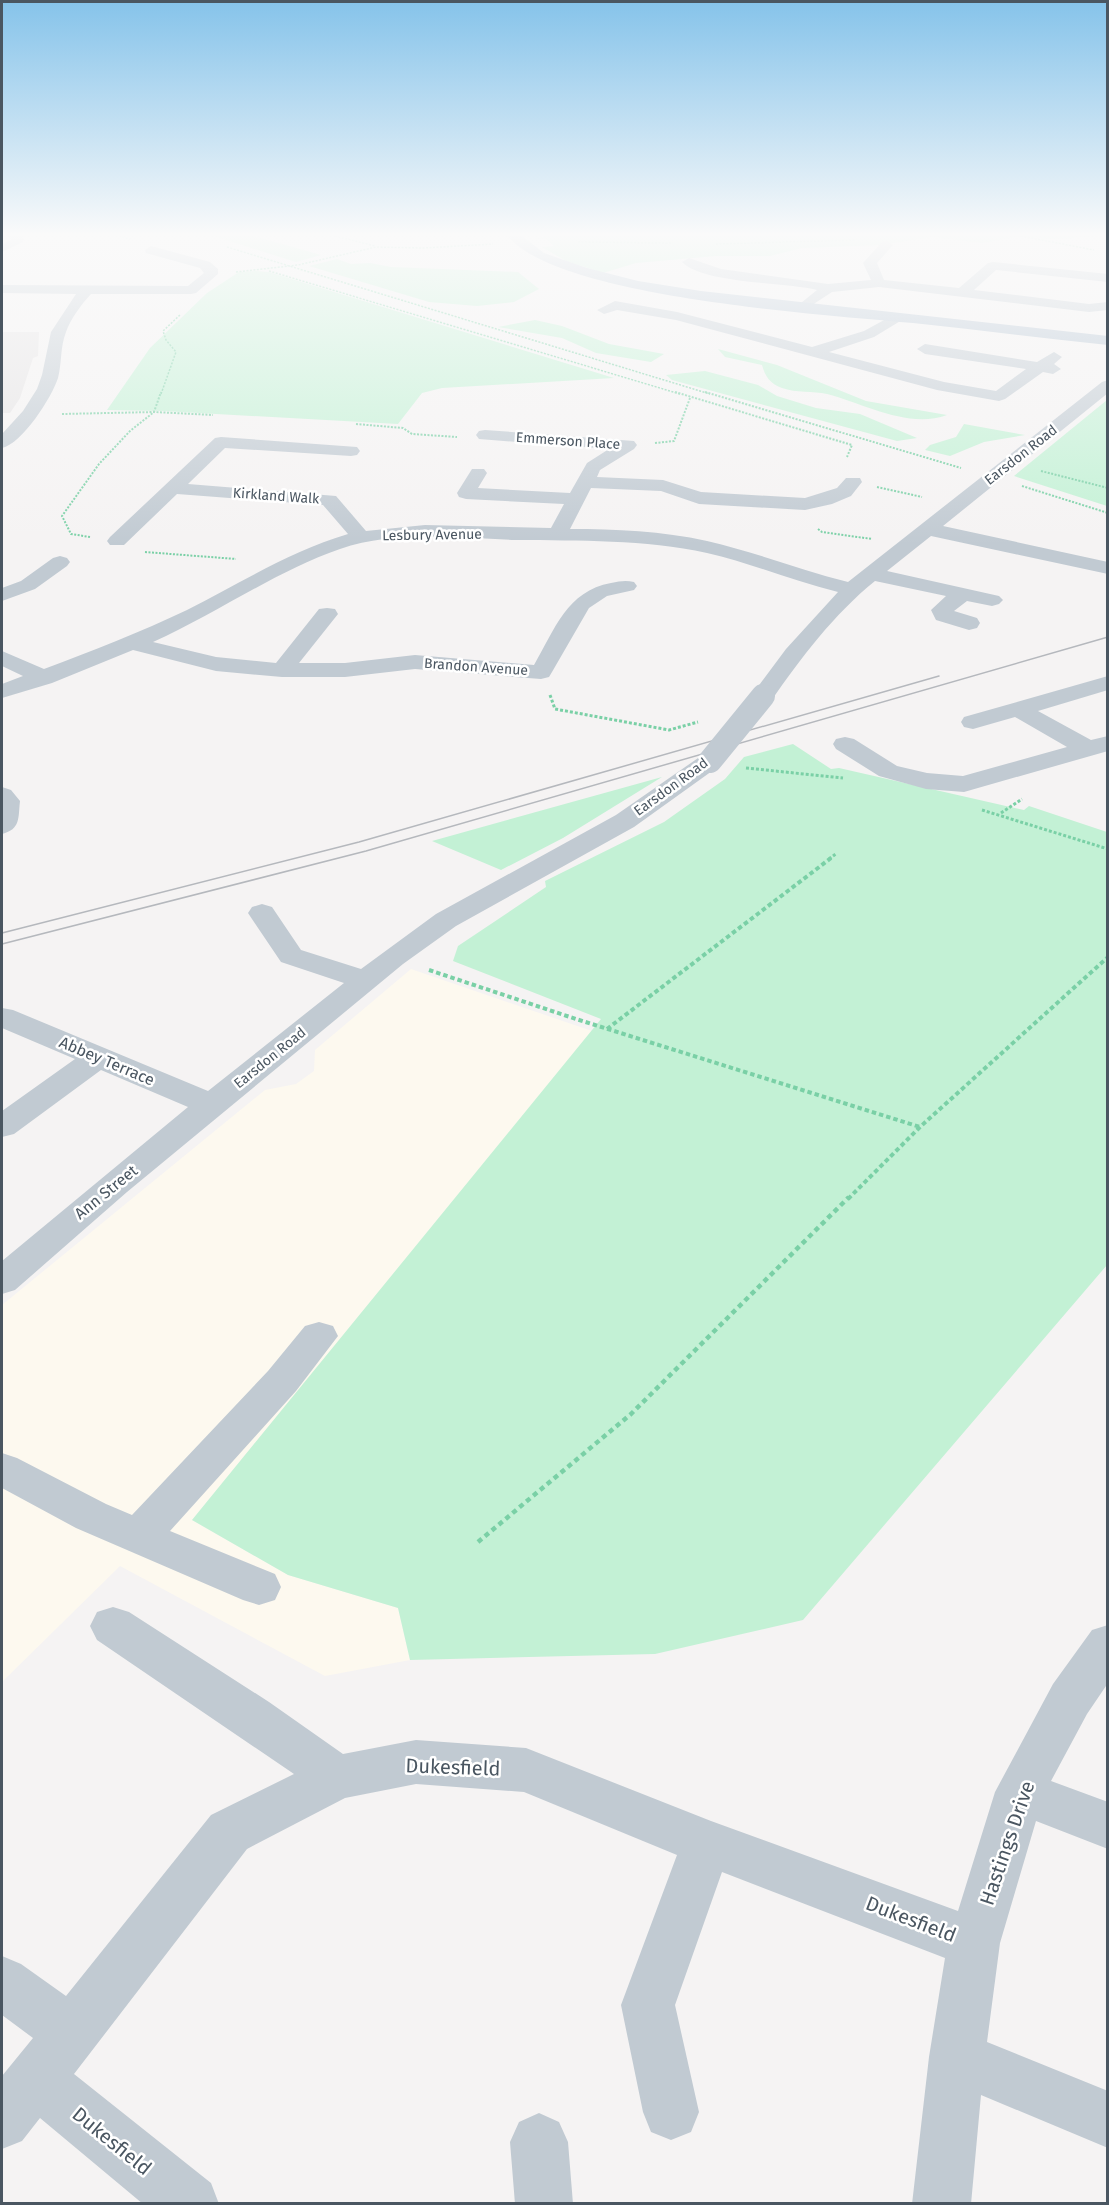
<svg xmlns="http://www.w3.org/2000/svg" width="1109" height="2205" viewBox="0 0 1109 2205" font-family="'Fira Sans',sans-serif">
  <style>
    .commercial { fill: #fdf9ef }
    .education { fill: #e6e4e5 }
    .green { fill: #c3f1d5 }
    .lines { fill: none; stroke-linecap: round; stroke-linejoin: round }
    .path-far4 { stroke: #7ad0a6; stroke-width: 1.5; stroke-dasharray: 2 1.5; stroke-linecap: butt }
    .path-far3 { stroke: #7ad0a6; stroke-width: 2; stroke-dasharray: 2 1.5; stroke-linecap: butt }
    .path-far2 { stroke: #7ad0a6; stroke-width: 3; stroke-dasharray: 3 2; stroke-linecap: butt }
    .path-far1 { stroke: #7ad0a6; stroke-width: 4; stroke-dasharray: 4.5 3; stroke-linecap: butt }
    .path { stroke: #7ad0a6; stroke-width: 4.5; stroke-dasharray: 5 4; stroke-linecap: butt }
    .minor { fill: #c1cad2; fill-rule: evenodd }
    .major { fill: #b3c2d1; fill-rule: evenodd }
    .tram { stroke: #b5b8bd; stroke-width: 1.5 }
    .minor-bridge { stroke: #c1cad2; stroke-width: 24 }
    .labels { text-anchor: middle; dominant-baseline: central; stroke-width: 5; stroke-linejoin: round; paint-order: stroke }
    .far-street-label { font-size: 14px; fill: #4a5661; stroke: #fff }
    .street-label { font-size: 16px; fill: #4a5661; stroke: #fff }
    .near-street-label { font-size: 20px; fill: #4a5661; stroke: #fff }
  </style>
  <rect width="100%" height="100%" fill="#f5f3f3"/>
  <!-- commercial -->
  <path class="commercial" d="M411 969 592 1031 192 1520 288 1575 398 1608 410 1660 325 1676 120 1566 2 1682V1305L265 1090 296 1084 314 1071 315 1050Z"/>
  <!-- education -->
  <path class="education" d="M2 332H39L38 356 33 358 20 398 10 413H2Z"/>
  <!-- green -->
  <path class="green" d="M213 236H254L321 255 296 262Z
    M544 236H1095L1063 239 1016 237 982 243 932 237 881 245 802 248 770 256H716L636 263 603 273 566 261 542 247 554 246 546 239H535Z
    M337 259 351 264 370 263 391 267 518 272 539 289 514 302 477 306 429 302 309 266Z
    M255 271 269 272 614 378 442 388 422 393 398 424 163 411 107 410 150 348 207 293 239 272Z
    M535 320 562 326 609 344 664 354 651 362 596 353 562 338 498 327Z
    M718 349 777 365 866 401 947 415C908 429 865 404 827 394 813 391 796 393 782 388 770 384 765 376 762 365L725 357Z
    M705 371 758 385 777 396 816 408 860 414 917 438 897 441 672 380 666 375Z
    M1107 400V506L1014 476Z
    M964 424 1025 435 984 442 950 456 925 450 930 445 956 437Z
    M793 744 831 769 839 768 1024 810 1029 806 1107 832V1265L803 1620 655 1654 410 1660 398 1608 288 1575 192 1520 601 1019 453 961 458 946 546 887 545 881 664 822 725 779 744 757Z
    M662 777 563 838 501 870 432 841Z"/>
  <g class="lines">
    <!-- path-far4 -->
    <path class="path-far4" d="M119 236 130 239
      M335 236 375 246
      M1021 236 1094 250
      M578 242 673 243
      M716 244 856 240
      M227 247 710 394
      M269 271 680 394
      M236 272 298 265 376 247 423 248 493 244
      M161 394 176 352 166 340 163 331 181 314"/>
    <!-- path-far3 -->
    <path class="path-far3" d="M675 392 852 445 847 457
      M705 392 961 468
      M62 414 154 412 213 415
      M356 424 403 428 412 434 457 437
      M655 443 674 441 690 398
      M1041 471 1108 488
      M1022 486 1108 513
      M877 487 922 497
      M818 529 822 532 872 539
      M90 537 71 534 62 516 99 464 130 431 154 412 161 392
      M145 552 236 559"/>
    <!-- path-far2 -->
    <path class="path-far2" d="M550 695 555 709 669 730 698 722
      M746 768 843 778
      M982 810 1108 849
      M1001 813 1022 799
      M829 859 837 853"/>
    <!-- path-far1 -->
    <path class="path-far1" d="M429 970 576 1019 920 1127
      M607 1029 831 858
      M848 1199 920 1127 1108 957"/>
    <!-- path -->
    <path class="path" d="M478 1542 631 1414 849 1197"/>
    <!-- minor -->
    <path class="minor" d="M7 236H24L23 242 2 252V244L11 240Z
      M887 241 893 245 877 263 884 280 959 288 988 263 993 262 1108 274V282L996 270 974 290 1089 304 1108 302V310L1089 312 879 287 832 292 803 311 796 307 817 290C785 282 704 284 682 262L689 258 721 269 828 284 871 280 863 263 882 242Z
      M151 246 210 262 218 269V274L196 293 191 294H91C81 305 71 318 66 332 60 347 62 363 58 378 52 397 22 444 2 448V434L23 411 37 389 42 375 51 332 76 294 2 293V285L188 286 204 273 200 268 146 253 145 250Z
      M615 301 677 312 812 347 864 331 897 313 902 314 904 317 902 320 874 337 829 352 944 382 996 391 1026 369 925 354 917 349 925 344 1037 362 1054 352 1062 357 1054 364 1061 369 1053 374 1043 372 1005 399 999 401 937 390 676 320 617 310 604 314 597 310Z
      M1108 380V393L943 526 1108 562V574L931 536 887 571 999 596 1003 600 999 604 992 606 967 601 954 611 977 618 980 623 977 628 969 630 936 620 931 610 946 596 875 581C834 614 801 658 771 701L763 703 755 701 751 696 786 649 838 592C793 581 751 563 707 553 644 539 580 541 516 540 458 538 396 530 340 549 276 571 216 614 153 642L216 657 276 663 319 609 327 608 335 609 338 614 299 663H345L415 655 534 665C555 629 567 591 611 583 620 581 626 580 634 582L637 586 634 590 607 596 589 608 552 672 549 677 541 679 415 669 345 677H282L216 671 133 650 52 683 2 698V684L23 676 2 666V651L44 669C92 651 141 632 187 610 241 583 290 551 348 534L323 505 177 494 124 545H110L107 541 110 537 215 438 221 437 357 447 360 451 357 455 351 456 225 448 188 484 336 496 366 531 425 525 551 528 564 504 466 499 459 497 457 493 472 469H484L487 473 478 488 570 493 587 463 609 449 479 439 476 435 479 431 485 430 634 441 637 445 634 449 600 470 597 477 663 480 701 492 805 498 837 488 846 478H860L862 482 851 496 832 504 805 510 699 504 661 491 591 488 570 529C616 529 662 531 707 541 755 552 800 570 848 582L1102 382Z
      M60 556 67 558 70 562 67 566 35 589 2 601V588L21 581 53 558Z
      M1108 676V690L1038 711 1091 740 1108 736V751L964 792 926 789 879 776 836 749 833 744 836 739 845 737 854 739 897 766 927 773 963 776 1067 747 1015 717 973 729 964 727 961 722 964 717Z
      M710 754 719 756 722 761 719 766 634 827 456 926 403 964 127 1192 15 1290 2 1294V1261L188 1107 101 1070 14 1134 2 1137V1111L75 1059 2 1028V1008L13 1010 208 1091 344 983 281 962 248 913 252 907 262 904 272 907 301 950 361 969 436 914 616 815 701 756Z
      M2 787 11 790 20 801C18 818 21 829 2 834Z
      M319 1322 333 1326 338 1336 296 1391 170 1531 275 1574 281 1587 275 1600 259 1605 243 1600 76 1528 2 1488V1453L17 1458 106 1504 132 1515 268 1371 305 1326Z
      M113 1607 129 1612 269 1702 343 1754 416 1740 526 1748 711 1821 958 1911 995 1792 1053 1684 1092 1630 1108 1625V1683L1087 1714 1051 1781 1108 1802V1849L1036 1821 1000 1943 987 2042 1108 2091V2148L981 2095 971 2204H912L929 2057 945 1958 722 1872 675 2005 699 2112 691 2132 671 2140 651 2132 643 2112 621 2005 677 1855 524 1792 416 1784 345 1798 247 1849 74 2074 211 2183 219 2204H143L40 2118 22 2141 2 2149V2076L33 2038 2 2015V1956L21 1964 66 1996 211 1815 294 1774 97 1640 90 1626 97 1612Z
      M539 2113 559 2122 568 2142 573 2204H515L510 2142 519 2122Z"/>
    <!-- major -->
    <path class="major" d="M508 236H522L544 253 587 268 638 281 701 291 1108 336V345C1042 338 978 330 913 323 829 315 557 298 508 236Z"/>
    <!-- tram -->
    <path class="tram" d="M2 933 359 842 939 676
      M2 944 366 851 1108 637"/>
    <!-- minor-bridge -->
    <path class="minor-bridge" d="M710 761 763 696"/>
  </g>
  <!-- sky -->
  <linearGradient id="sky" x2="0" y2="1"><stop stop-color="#85c3ea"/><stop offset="0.43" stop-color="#fafafa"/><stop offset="1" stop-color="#fafafa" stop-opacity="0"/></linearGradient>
  <rect width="1109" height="545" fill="url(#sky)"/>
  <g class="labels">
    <!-- far-street labels -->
    <g class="far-street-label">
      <text transform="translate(568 441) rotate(4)">Emmerson Place</text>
      <text transform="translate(1021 455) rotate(-38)">Earsdon Road</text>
      <text transform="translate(276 496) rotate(4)">Kirkland Walk</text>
      <text transform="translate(432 535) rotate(-1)">Lesbury Avenue</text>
      <text transform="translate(476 667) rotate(4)">Brandon Avenue</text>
      <text transform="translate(671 787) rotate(-36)">Earsdon Road</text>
      <text transform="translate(270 1058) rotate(-39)">Earsdon Road</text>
    </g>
    <!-- street labels -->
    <g class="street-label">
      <text transform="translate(107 1061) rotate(23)">Abbey Terrace</text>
      <text transform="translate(106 1192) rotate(-39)">Ann Street</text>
    </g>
    <!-- near-street labels -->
    <g class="near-street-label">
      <text transform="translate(453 1767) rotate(2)">Dukesfield</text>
      <text transform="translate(1007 1843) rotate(-71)">Hastings Drive</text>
      <text transform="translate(911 1919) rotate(21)">Dukesfield</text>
      <text transform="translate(112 2141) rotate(39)">Dukesfield</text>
    </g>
  </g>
  <!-- border -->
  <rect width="1109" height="2205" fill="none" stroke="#4a5661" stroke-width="6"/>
</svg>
